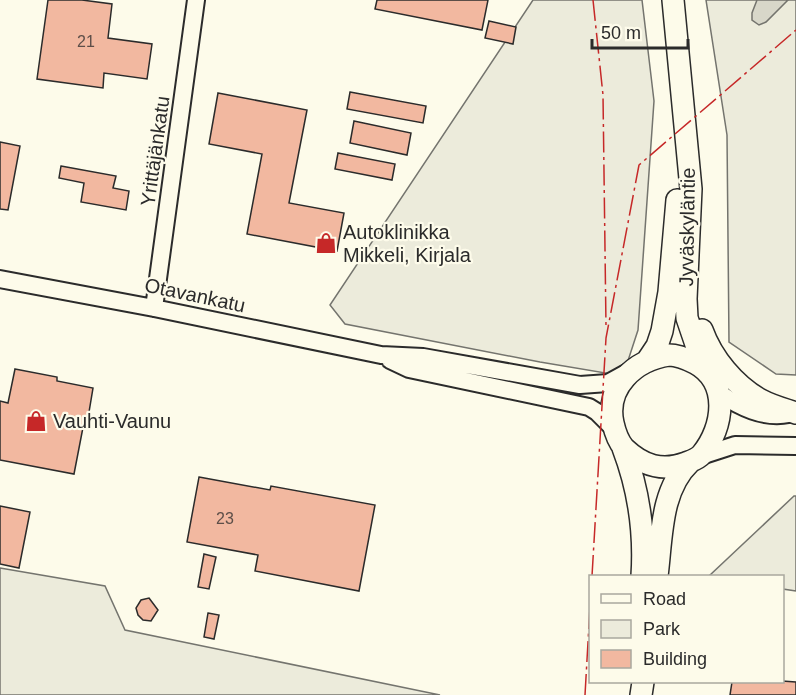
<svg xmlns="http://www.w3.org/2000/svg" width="796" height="695" viewBox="0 0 796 695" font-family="Arial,sans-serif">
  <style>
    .green { fill: #ecebdb; stroke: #74746e; stroke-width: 1.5 }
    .water { fill: #d8d7c9; stroke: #74746e; stroke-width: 1.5 }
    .building { fill: #f2b8a0; stroke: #2b2b2b; stroke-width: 1.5 }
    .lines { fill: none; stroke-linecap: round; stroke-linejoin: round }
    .secondary-casing { stroke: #2b2b2b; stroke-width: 20 }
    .highway-casing { stroke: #2b2b2b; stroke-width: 24 }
    .secondary { stroke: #fdfbea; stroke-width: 16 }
    .highway { stroke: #fdfbea; stroke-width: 21 }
    .power { stroke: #c62828; stroke-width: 1.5; stroke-dasharray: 21 4.5 3 4.5; stroke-linecap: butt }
    .labels { text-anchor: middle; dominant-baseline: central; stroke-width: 4.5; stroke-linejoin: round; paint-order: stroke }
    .number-label { font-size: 16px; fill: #5d4e48 }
    .street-label { font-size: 20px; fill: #2b2b2b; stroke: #fdfbea }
    .poi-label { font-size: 20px; fill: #2b2b2b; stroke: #fdfbea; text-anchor: start }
  </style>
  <rect width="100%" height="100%" fill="#fdfbea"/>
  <!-- green -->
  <path class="green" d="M533 0H642L654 101 638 330 623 376 540 362 345 324 330 305Z
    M706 0H796V375L776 374 729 342 727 135Z
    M794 496H796V591L783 589 782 576H709Z
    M0 568 105 586 125 630 440 695H0Z"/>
  <!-- water -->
  <path class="water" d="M757 0H788L766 22 759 25 752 20V13Z"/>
  <!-- building -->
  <path class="building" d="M48 0H82L112 4 108 38 152 44 147 79 104 73 103 88 37 79Z
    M377 0H488L482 30 375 9Z
    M489 21 516 27 513 44 485 38Z
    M350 92 426 106 423 123 347 109Z
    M218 93 307 110 289 203 344 213 337 251 247 234 262 154 209 144Z
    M354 121 411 133 407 155 350 143Z
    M0 142 20 146 8 210 0 209Z
    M338 153 395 164 392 180 335 169Z
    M61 166 116 176 113 188 129 191 126 210 81 202 84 183 59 178Z
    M15 369 57 377V381L93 388 88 418 85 417 74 474 0 460V401L8 403Z
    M199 477 270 490 271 486 375 505 359 591 255 571 258 555 187 542Z
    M0 506 30 512 19 568 0 564Z
    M204 554 216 557 209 589 198 587Z
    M149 598 158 610 151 621 143 620 138 615 136 608 141 600Z
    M208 613 219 615 214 639 204 637Z
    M782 681 796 682V695H730L732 682Z"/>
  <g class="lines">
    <defs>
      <path id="secondary" d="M0 279 154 308 381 355 423 357 580 385 608 383 628 372
        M154 308 196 0
        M390 360 409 369 589 407 597 412 614 429
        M719 393C740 407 763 419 789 414
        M701 456 735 445 796 446"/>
      <path id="highway" d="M673 0 691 189 686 299 687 318 704 368
        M702 330C712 358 735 386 761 400 772 406 784 409 796 413
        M669 355C678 355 687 359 695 363 730 382 724 427 702 454 698 459 691 461 686 463 662 472 643 466 624 448 618 441 615 432 613 423 605 387 635 360 669 355Z
        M647 361 657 346 662 331 669 292 677 200
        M623 448C639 490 645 531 642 576
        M657 576C662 538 660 490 690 462
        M641 695 643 682"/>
    </defs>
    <!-- secondary casing -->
    <use href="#secondary" class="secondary-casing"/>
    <!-- highway casing -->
    <use href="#highway" class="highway-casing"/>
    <!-- secondary -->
    <use href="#secondary" class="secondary"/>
    <!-- highway -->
    <use href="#highway" class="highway"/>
    <!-- power -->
    <path class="power" d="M593 0 603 95 606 326
      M592 576 606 338 639 165 796 30
      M585 695 590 607"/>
  </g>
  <!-- icons -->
  <defs>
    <symbol id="shop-bare" viewBox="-9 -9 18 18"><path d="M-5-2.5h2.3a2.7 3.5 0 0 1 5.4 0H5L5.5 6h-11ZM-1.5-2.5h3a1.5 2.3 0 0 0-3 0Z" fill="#c62828" stroke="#fdfbea" stroke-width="2.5" paint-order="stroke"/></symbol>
  </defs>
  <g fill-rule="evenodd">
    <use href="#shop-bare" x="311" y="228" width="30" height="30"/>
    <use href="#shop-bare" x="21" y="406" width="30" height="30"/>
  </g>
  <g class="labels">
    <!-- number labels -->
    <g class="number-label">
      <text x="86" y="41">21</text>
      <text x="225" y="518">23</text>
    </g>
    <!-- street labels -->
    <g class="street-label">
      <text transform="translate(155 151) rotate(-82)">Yrittäjänkatu</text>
      <text transform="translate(687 227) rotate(-89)">Jyväskyläntie</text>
      <text transform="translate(195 295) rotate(12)">Otavankatu</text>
    </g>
    <!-- poi labels -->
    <g class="poi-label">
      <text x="343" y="232">Autoklinikka<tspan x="343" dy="23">Mikkeli, Kirjala</tspan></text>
      <text x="53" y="421">Vauhti-Vaunu</text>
    </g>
  </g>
  <!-- legend -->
  <rect x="589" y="575" width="195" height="108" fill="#fdfbea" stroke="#a9a89e" stroke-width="1.5"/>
  <rect x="601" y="594" width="30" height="9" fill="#fdfbea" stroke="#a9a89e" stroke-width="1.5"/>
  <text x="643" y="605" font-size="18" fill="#2b2b2b">Road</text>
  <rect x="601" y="620" width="30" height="18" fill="#ecebdb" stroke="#a9a89e" stroke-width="1.5"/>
  <text x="643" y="635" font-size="18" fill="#2b2b2b">Park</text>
  <rect x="601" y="650" width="30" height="18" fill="#f2b8a0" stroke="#a9a89e" stroke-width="1.5"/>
  <text x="643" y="665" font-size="18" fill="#2b2b2b">Building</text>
  <!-- scale -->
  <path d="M592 39v9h96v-9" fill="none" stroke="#2b2b2b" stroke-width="3"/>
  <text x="601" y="39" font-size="18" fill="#2b2b2b" stroke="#fdfbea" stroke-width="4.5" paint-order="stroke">50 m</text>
</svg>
